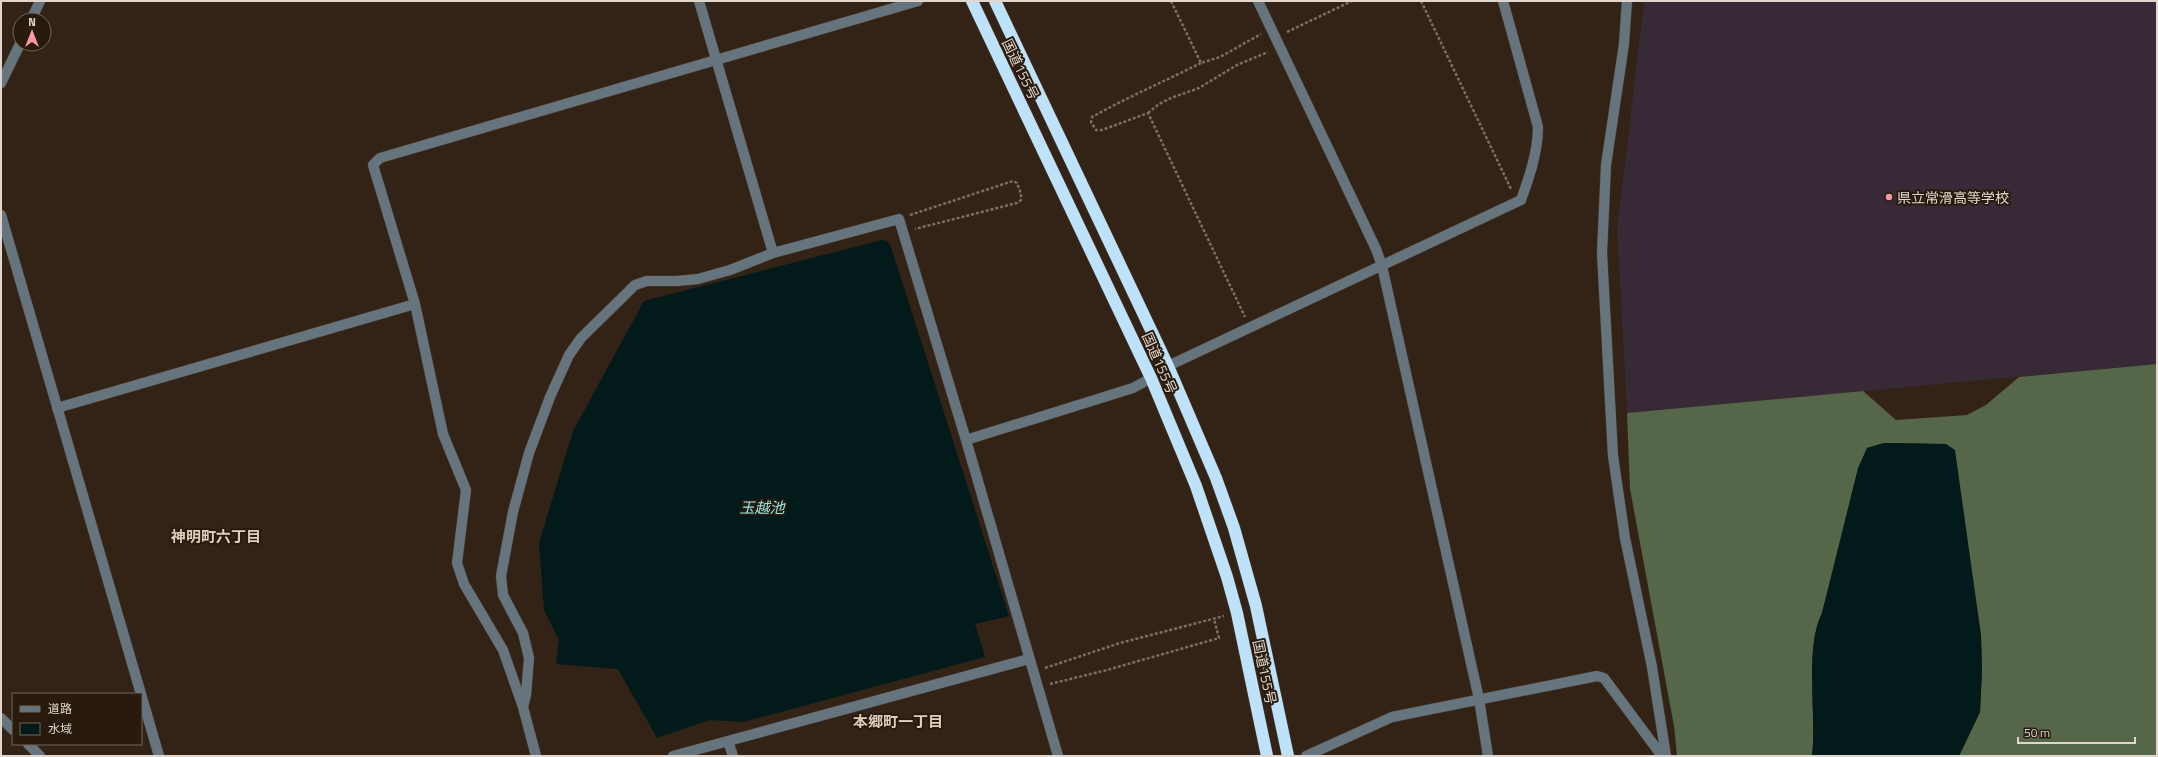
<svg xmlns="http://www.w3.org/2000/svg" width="2158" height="757" viewBox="0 0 2158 757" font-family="'Titillium Web','Noto Sans JP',sans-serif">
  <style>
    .education { fill: #372935 }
    .forest { fill: #556649 }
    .water { fill: #031a1a }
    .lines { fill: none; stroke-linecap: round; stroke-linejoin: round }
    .minor-casing { stroke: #4e4033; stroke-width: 11 }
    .highway-casing { stroke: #4e4033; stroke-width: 13 }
    .path { stroke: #7b6e62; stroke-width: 2.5; stroke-dasharray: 3 2; stroke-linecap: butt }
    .minor { stroke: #66747d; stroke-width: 10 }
    .highway { stroke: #bee2f9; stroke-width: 12 }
    .poi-dot { fill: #f49aa0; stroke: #281a0d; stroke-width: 1.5 }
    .labels { text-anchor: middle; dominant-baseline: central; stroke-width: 4; stroke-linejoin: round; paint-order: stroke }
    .street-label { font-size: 14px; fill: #e0d6cd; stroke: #281a0d }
    .poi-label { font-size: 14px; fill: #e0d6cd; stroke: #281a0d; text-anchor: start }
    .water-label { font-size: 15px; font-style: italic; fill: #94e5e7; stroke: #281a0d }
    .neighbourhood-label { font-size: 15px; font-weight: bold; fill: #e0ccbb; stroke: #281a0d }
  </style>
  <rect width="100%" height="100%" fill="#322316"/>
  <!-- education -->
  <path class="education" d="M1644 1H2157V364L1627 413 1617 230Z"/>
  <!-- forest -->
  <path class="forest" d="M2157 364V756H1959L1980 712 1982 671 1981 635 1946 444 1884 443 1867 448 1822 613C1804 649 1817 715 1812 756H1677L1674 726 1630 489 1627 413 1863 391 1896 420 1967 415 1986 405 2019 377Z"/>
  <!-- water -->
  <path class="water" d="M882 240 887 241 891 247 1009 616 975 624 985 657 743 722 710 720 657 738 618 669 556 664 559 640 544 610 539 543 573 431 644 301Z
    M1884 443 1946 444 1955 450 1981 635 1982 671 1980 712 1959 756H1812C1817 714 1804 650 1822 613L1858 468 1867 448Z"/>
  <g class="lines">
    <defs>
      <path id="minor" d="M699 1 773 253
        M1258 1 1376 249 1382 266 1479 699 1488 756
        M1627 1 1624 44 1606 165 1602 253 1613 456 1625 538 1652 667 1666 756
        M31 20 40 1
        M1 83 20 44
        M1 215 141 694
        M1168 366 1521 200C1529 178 1538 152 1538 127L1503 1
        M57 408 415 304
        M966 440 1133 388 1151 378
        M141 694 159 756
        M523 707 526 695 529 658 523 633 503 595 501 576 513 512 529 453 550 397 569 355 581 338 635 285 647 281H677L698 279 730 270 773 253 899 219 966 440 1058 756
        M1 718 13 730
        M728 741 733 756
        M28 744 40 756
        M536 756 523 707 503 650 464 584 457 563 466 490 443 434 415 304 373 165 380 158 918 1
        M673 756 1029 659
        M1306 756 1392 717 1597 676 1604 678 1662 756"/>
      <path id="highway" d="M972 1 1151 378 1196 486 1227 577 1237 613 1267 756
        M995 1 1168 366 1216 478 1234 528 1256 606 1288 756"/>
    </defs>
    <!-- minor casing -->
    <use href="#minor" class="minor-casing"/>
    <!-- highway casing -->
    <use href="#highway" class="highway-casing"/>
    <!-- path -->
    <path class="path" d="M1171 1 1201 63 1220 57 1261 34
      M1421 1 1511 189
      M1287 32 1352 1
      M1201 63C1165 81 1128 97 1092 117L1091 122 1096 130H1102L1148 113 1245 317
      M1148 113 1159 104 1171 98 1199 88 1237 65 1268 52
      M910 215 1013 181 1017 183 1021 194V200L1017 203 915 229
      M1045 668 1120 643 1224 616
      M1050 684 1107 670 1219 638 1214 619"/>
    <!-- minor -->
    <use href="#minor" class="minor"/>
    <!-- highway -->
    <use href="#highway" class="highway"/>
  </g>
  <!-- markers -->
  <circle class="poi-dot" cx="1889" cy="197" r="4"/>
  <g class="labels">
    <!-- street labels -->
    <g class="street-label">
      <text transform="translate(1021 69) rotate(64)">国道155号</text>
      <text transform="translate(1160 363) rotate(66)">国道155号</text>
      <text transform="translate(1265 672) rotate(78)">国道155号</text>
    </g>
    <!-- poi labels -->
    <g class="poi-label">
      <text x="1897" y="197">県立常滑高等学校</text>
    </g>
    <!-- water labels -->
    <g class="water-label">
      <text x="762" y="507">玉越池</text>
    </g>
    <!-- neighbourhood labels -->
    <g class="neighbourhood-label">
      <text x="216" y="536">神明町六丁目</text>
      <text x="898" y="721">本郷町一丁目</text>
    </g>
  </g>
  <!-- border -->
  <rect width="2158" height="757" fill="none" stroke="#e0d6cd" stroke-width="4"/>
  <!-- legend -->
  <rect x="12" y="693" width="130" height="52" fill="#281a0d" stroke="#72655a"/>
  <rect x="20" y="706" width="20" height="6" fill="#66747d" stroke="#72655a"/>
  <text x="48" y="713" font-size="12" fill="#e0d6cd">道路</text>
  <rect x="20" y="723" width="20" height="12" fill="#031a1a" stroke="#72655a"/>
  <text x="48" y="733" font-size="12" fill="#e0d6cd">水域</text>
  <!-- north arrow -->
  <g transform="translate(32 32)"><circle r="19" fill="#281a0d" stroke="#72655a"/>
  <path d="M0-3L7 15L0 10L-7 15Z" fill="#f49aa0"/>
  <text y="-6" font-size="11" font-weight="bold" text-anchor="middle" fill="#e0d6cd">N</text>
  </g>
  <!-- scale -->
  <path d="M2018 737v6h117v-6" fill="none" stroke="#e0d6cd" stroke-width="2"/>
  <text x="2024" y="737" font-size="12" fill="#e0d6cd" stroke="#281a0d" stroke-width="3" paint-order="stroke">50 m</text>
</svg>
